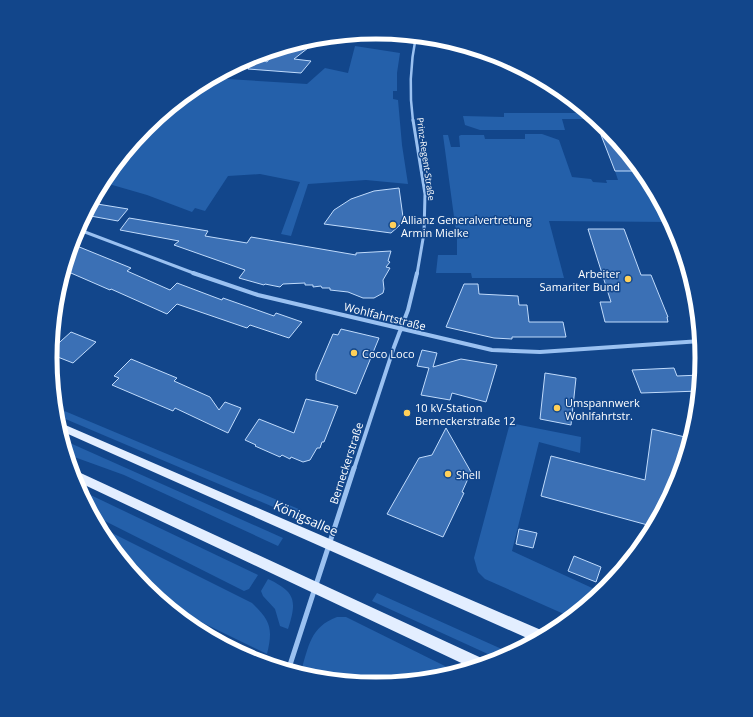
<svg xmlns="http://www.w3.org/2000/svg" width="753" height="717" viewBox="0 0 753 717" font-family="'Open Sans',sans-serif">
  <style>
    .green { fill: #2460aa }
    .building { fill: #3b70b5; stroke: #c0dbfc }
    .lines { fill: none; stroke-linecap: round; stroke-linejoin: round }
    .street-far3 { stroke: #9ac1f1; stroke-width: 2.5 }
    .street-far2 { stroke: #9ac1f1; stroke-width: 3 }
    .street-far1 { stroke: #9ac1f1; stroke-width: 4 }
    .street { stroke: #9ac1f1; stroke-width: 5 }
    .primary { fill: #e3eeff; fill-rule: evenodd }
    .poi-dot { fill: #ffd059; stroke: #12468b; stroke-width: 1.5 }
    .labels { text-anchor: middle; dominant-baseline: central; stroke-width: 3; stroke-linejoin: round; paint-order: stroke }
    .far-street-label { font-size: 9px; fill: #fff; stroke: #12468b }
    .poi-label { font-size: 11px; fill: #fff; stroke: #12468b; text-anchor: start }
    .street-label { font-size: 11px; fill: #fff; stroke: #12468b }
    .near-street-label { font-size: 13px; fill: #fff; stroke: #12468b }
    .rim { fill: none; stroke: #fff; stroke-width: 5 }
  </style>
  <rect width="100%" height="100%" fill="#12468b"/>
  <!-- green -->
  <path class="green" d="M355 46 400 53 397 73V91H393V99L398 100 402 145 408 184 366 180 308 184 291 236 281 234 300 182 260 174 228 176 205 211 195 208 192 212 147 195 102 182 146 127 195 87 211 78 307 84 325 68 348 73Z
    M504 113H590L597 119H562L565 130H480L465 125 463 116 504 117Z
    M525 134H542L559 140 572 177 591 179 593 182 607 183 606 180H618L615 171H643L648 177 672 222 549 221 564 278H472L471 273H436L438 255H457V239L443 135H448L451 147H460L459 136 461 135H484L485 139H525Z
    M55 407 301 510 297 517 56 415Z
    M510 423 581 437 580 453 539 442 512 551 603 593 573 618 485 579 478 572 474 558Z
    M61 439 283 538 278 546 124 475 66 454Z
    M78 489 258 575 249 589 244 591 91 514Z
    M98 526 252 603C271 621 273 629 267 654L164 604 145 589 105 540Z
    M268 579C296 592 297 601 288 629L280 626 275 609 263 596 261 591Z
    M377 593 513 654 501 660 372 601Z
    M337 617H346L459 673 440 679 376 685 313 679 301 671C309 646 310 627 337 617Z"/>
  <!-- building -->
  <path class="building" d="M322 37 294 59 311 61 301 73 248 69 255 56 263 53V60L267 62 269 59V52L313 38Z
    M601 135H614L643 171H615Z
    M399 188 403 217 400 225 391 233 324 224 334 210 351 199 374 191Z
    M91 203 128 209 118 221 85 215Z
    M129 218 208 231 205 236 247 243 251 237 356 255V253L391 251 388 261 390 262 386 267 390 268 383 280 384 289 383 293 374 298H363L348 292 330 290V288H322L321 286 313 287V285H305V283L283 284 280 287 265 284 264 285 239 278 245 270 174 245 179 241 120 230Z
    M588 229H624L641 275H651L668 317H667L668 322H605L600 302H611Z
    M72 244 131 268 127 271 170 290 177 283 222 300 223 298 274 316 276 313 302 322 289 338 250 325 247 328 177 304 167 314 111 289 110 290 64 270Z
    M464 284H478L479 294 518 296 519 305H527L529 322H563L566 337H512V339L494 338 446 327Z
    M341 329 379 338 356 394 316 380V374L333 334 338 335Z
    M71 332 96 342 73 363 50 354 51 350Z
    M422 350 437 353 433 367 461 359 497 365 486 402 452 393 450 400 421 395 429 368 417 366Z
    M131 359 177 378 174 381 210 397 219 410 225 402 241 408 228 433 175 408 173 411 112 385 119 378 114 376Z
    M674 368 677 376 701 375 700 391 641 393 632 370Z
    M545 373 576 378 571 425 540 419Z
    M306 399 338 406 324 442H322L320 448H317L310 460 303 462 291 457 290 459 282 455 280 457 255 446 256 445 245 440 259 419 294 433Z
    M446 428 471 472 462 492 464 493 443 537 387 514 419 458 432 455Z
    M652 429 689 438 687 453 678 484 655 527 541 496 551 456 645 480Z
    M519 529 537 533 533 548 516 544Z
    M574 556 601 567 596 582 568 571Z"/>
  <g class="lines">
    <!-- street-far3 -->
    <path class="street-far3" d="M266 52V59
      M413 121C409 92 410 65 416 36"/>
    <!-- street-far2 -->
    <path class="street-far2" d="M413 120 425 194 424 233 417 274
      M77 229 196 274"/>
    <!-- street-far1 -->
    <path class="street-far1" d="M193 273 258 295 492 350 540 352 701 341
      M354 469 394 347 408 310 417 273"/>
    <!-- street -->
    <path class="street" d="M288 671 354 468"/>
    <!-- primary -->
    <path class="primary" d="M56 421 548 633V635L536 642 59 430Z
      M72 469 488 661 489 664 474 669 74 480 71 470Z"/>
  </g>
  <!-- markers -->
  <g class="poi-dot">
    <circle cx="393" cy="225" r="4"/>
    <circle cx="628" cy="279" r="4"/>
    <circle cx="354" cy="353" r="4"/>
    <circle cx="557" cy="408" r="4"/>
    <circle cx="407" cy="413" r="4"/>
    <circle cx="448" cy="474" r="4"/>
  </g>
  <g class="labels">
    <!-- far-street labels -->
    <g class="far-street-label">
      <text transform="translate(426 159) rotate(82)">Prinz-Regent-Straße</text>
    </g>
    <!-- poi labels -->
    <g class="poi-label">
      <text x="401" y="219">Allianz Generalvertretung<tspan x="401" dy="13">Armin Mielke</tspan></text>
      <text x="620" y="273" text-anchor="end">Arbeiter<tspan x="620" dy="13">Samariter Bund</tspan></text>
      <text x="362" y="353">Coco Loco</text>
      <text x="565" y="402">Umspannwerk<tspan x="565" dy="13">Wohlfahrtstr.</tspan></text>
      <text x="415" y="407">10 kV-Station<tspan x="415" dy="13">Berneckerstraße 12</tspan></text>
      <text x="456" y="474">Shell</text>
    </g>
    <!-- street labels -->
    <g class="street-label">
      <text transform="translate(385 316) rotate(14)">Wohlfahrtstraße</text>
      <text transform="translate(346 463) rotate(-72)">Berneckerstraße</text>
    </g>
    <!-- near-street labels -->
    <g class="near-street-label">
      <text transform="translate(306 518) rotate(24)">Königsallee</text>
    </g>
  </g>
  <!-- crop -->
  <path d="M0 0H753V717H0ZM57 358a319 319 0 1 1 638 0a319 319 0 1 1-638 0Z" fill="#12468b" fill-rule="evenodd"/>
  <path class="rim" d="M57 358a319 319 0 1 1 638 0a319 319 0 1 1-638 0Z"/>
</svg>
